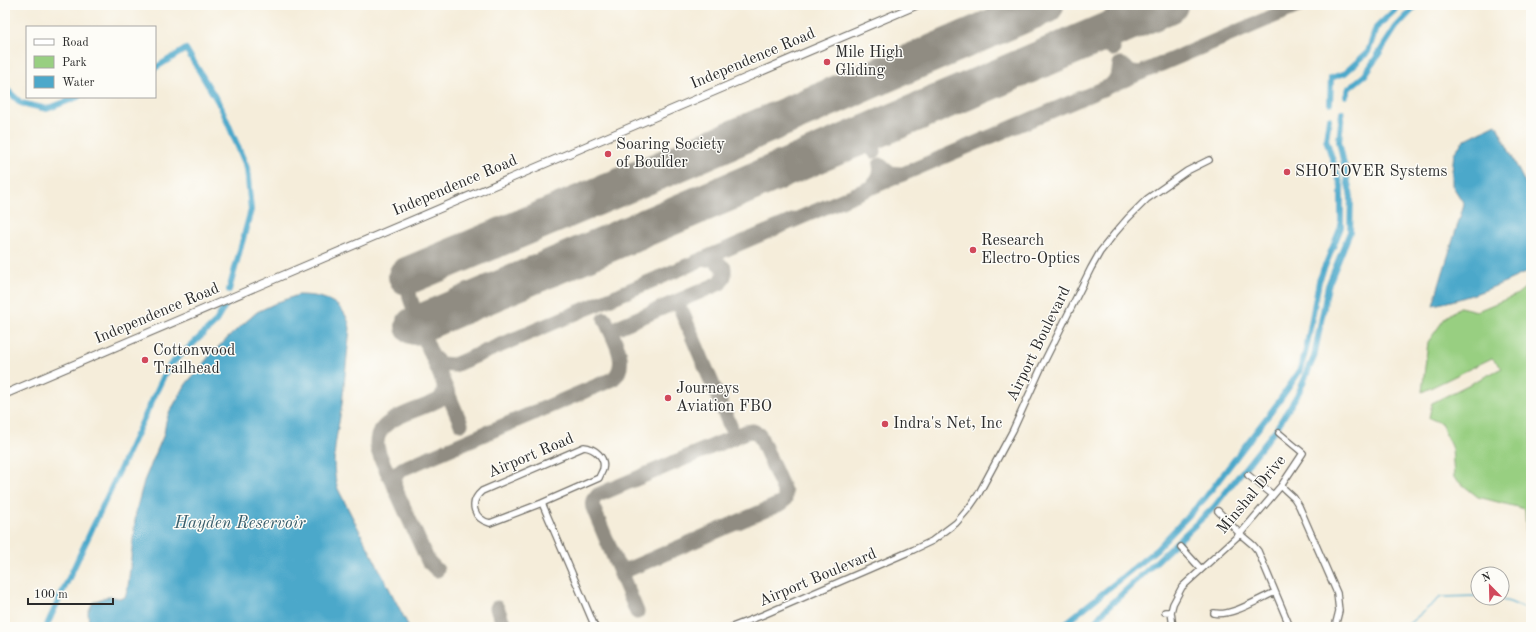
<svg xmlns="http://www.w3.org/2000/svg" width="1536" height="632" viewBox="0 0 1536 632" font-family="'Old Standard TT',serif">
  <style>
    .green { fill: #98cf81; stroke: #627d56 }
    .water { fill: #4ca8ca; stroke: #3c6a7a }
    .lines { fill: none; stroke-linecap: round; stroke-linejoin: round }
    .stream { stroke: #4ca8ca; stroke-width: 1.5 }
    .canal { stroke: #4ca8ca; stroke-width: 6 }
    .taxiway { stroke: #908c82; stroke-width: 15 }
    .runway { stroke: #908c82; stroke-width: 38 }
    .minor-casing { stroke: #726f68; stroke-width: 8 }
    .tertiary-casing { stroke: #726f68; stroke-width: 9 }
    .minor { stroke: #fff; stroke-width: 5.5 }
    .tertiary { stroke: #fff; stroke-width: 7 }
    .poi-dot { fill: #d1495b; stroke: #fdfcf7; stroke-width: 1.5 }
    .labels { text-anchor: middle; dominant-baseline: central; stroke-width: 3; stroke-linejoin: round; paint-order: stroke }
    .poi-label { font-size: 16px; fill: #2b2b2b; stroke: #fdfcf7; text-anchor: start }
    .street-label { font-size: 16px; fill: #2b2b2b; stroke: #fdfcf7 }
    .water-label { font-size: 17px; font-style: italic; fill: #385d6b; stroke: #fdfcf7 }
  </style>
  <rect width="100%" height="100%" fill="#fdfcf7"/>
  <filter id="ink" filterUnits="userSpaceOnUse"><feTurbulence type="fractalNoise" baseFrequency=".025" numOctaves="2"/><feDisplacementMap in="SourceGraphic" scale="8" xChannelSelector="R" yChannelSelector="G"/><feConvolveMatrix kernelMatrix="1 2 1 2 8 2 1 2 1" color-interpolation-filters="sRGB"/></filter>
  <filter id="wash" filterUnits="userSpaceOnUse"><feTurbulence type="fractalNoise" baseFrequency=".012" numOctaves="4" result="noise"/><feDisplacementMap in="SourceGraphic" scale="16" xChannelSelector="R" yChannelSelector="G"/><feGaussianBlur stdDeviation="0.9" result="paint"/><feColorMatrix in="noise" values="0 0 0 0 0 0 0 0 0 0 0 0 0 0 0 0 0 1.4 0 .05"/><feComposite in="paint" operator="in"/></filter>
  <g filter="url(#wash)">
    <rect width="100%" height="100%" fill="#f5edda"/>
    <!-- green -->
    <path class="green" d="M1531 283V534L1526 535 1525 509 1478 497 1454 478 1452 449 1441 423 1429 418 1432 403 1502 368 1492 358 1422 392 1428 342 1445 318 1460 307 1477 311 1516 295Z"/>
    <!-- water -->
    <path class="water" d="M1496 124 1524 181 1531 198V270C1500 285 1467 299 1433 305L1464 204 1452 185V171L1454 153 1464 140Z
      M298 295C322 295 345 301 350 328 347 353 345 379 342 404 338 433 329 460 338 489L409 627H89L88 612 93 602C99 600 106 596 112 597 118 597 120 600 125 597L128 587 136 511 144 481 164 434 166 421 169 413 186 384 212 353 234 332 257 312 278 302Z"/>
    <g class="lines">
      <!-- stream -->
      <path class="stream" d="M1494 598 1510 602 1531 611
        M1405 627 1441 597 1478 596"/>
      <!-- canal -->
      <path class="canal" d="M155 68 186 49 221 107 247 168 251 210 229 290
        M5 88 21 103 47 109 78 97
        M1346 96 1349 88 1365 75 1396 27 1417 5
        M1330 103 1331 78 1345 73 1368 52 1376 28 1400 5
        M46 627 168 367 215 323 226 304
        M1061 627 1157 549 1205 498 1277 404 1299 372 1306 350 1319 281 1341 227V186L1326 139 1329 119
        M1091 627 1105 610 1213 508 1276 429 1299 392 1314 357 1328 286 1350 232 1351 197 1339 141 1342 113"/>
      <!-- taxiway -->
      <path class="taxiway" d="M1087 40C1099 38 1107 39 1113 49 1111 38 1115 31 1123 24
        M1110 86 1118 77 1120 64 1132 72 1141 73
        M849 141C860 139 868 141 874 151 872 139 875 133 884 126
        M871 187C879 181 882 174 880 165L889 173 901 174
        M407 276 410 298 424 337
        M682 312 731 428
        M438 316C430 321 425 327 424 337L461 424
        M620 326 720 283 724 276V268L713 259H703
        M432 356 441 364 454 365 1300 5
        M395 487C390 477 378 456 377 445 375 416 422 411 440 399L444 392V384
        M617 564 621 569H629L782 503 785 499V493L759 434 753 431 746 432 598 495C592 499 591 504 594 510L637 612
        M437 570 428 561 395 488C393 480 395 474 402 469L613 379C631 363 612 337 605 319
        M497 608 505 627"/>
      <!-- runway -->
      <path class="runway" d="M407 276 675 164 1045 5
        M414 326 1169 5"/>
    </g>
  </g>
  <g filter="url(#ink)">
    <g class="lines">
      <defs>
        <path id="minor" d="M584 447C594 448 606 457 603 469 602 472 600 475 599 478L542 503 490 523C474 519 468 503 482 491Z
          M1248 475 1273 495
          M1281 486 1294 498 1299 506 1337 593 1339 611 1335 627
          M542 503 595 627
          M1218 511 1240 534 1253 545 1258 551 1290 627
          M1181 547 1201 569
          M1165 612H1171
          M1214 613C1231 617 1259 599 1275 592
          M732 627 763 615 913 550 932 541 956 523 969 508 978 495 1013 430 1042 366 1091 268 1100 252 1115 233 1128 218 1147 199 1187 171 1209 160
          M1173 627 1171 612 1173 604 1182 587 1240 534 1281 486 1303 453 1279 433"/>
        <path id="tertiary" d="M5 394 917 5"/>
      </defs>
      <!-- minor casing -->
      <use href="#minor" class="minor-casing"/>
      <!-- tertiary casing -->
      <use href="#tertiary" class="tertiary-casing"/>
      <!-- minor -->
      <use href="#minor" class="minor"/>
      <!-- tertiary -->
      <use href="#tertiary" class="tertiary"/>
    </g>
  </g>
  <!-- markers -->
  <g class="poi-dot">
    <circle cx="827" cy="62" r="4"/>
    <circle cx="608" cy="154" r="4"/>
    <circle cx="1287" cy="172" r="4"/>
    <circle cx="973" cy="250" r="4"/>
    <circle cx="145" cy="360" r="4"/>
    <circle cx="668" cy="398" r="4"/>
    <circle cx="885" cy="424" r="4"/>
  </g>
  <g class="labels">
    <!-- poi labels -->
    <g class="poi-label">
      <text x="835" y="53">Mile High<tspan x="835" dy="18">Gliding</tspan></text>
      <text x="616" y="145">Soaring Society<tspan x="616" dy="18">of Boulder</tspan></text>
      <text x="1295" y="172">SHOTOVER Systems</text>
      <text x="981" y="241">Research<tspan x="981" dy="18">Electro-Optics</tspan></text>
      <text x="153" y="351">Cottonwood<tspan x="153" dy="18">Trailhead</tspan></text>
      <text x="676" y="389">Journeys<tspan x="676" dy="18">Aviation FBO</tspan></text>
      <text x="893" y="424">Indra's Net, Inc</text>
    </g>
    <!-- street labels -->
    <g class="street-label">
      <text transform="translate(753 59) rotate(-23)">Independence Road</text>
      <text transform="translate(455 186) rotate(-23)">Independence Road</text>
      <text transform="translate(157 314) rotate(-23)">Independence Road</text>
      <text transform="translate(1039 344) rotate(-64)">Airport Boulevard</text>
      <text transform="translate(531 456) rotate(-23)">Airport Road</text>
      <text transform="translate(1252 495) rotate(-50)">Minshal Drive</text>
      <text transform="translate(818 578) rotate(-23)">Airport Boulevard</text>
    </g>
    <!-- water labels -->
    <g class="water-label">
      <text x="240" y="523">Hayden Reservoir</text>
    </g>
  </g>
  <!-- margin -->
  <rect width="1536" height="632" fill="none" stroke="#fdfcf7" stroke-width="20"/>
  <!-- legend -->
  <rect x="26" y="26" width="130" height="72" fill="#fdfcf7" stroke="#a9a8a5"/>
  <rect x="34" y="39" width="20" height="6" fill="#ffffff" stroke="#a9a8a5"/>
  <text x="62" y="46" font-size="12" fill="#2b2b2b">Road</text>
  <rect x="34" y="56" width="20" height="12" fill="#98cf81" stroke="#a9a8a5"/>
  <text x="62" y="66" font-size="12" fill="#2b2b2b">Park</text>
  <rect x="34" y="76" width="20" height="12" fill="#4ca8ca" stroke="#a9a8a5"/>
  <text x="62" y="86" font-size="12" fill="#2b2b2b">Water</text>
  <!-- north arrow -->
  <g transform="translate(1490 586) rotate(337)"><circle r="19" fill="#fdfcf7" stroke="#a9a8a5"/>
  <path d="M0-3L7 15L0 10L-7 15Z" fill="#d1495b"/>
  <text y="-6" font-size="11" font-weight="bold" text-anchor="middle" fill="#2b2b2b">N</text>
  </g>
  <!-- scale -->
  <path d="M28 598v6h85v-6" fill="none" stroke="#2b2b2b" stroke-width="2"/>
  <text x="34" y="598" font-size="12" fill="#2b2b2b" stroke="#fdfcf7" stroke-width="3" paint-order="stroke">100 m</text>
</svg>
